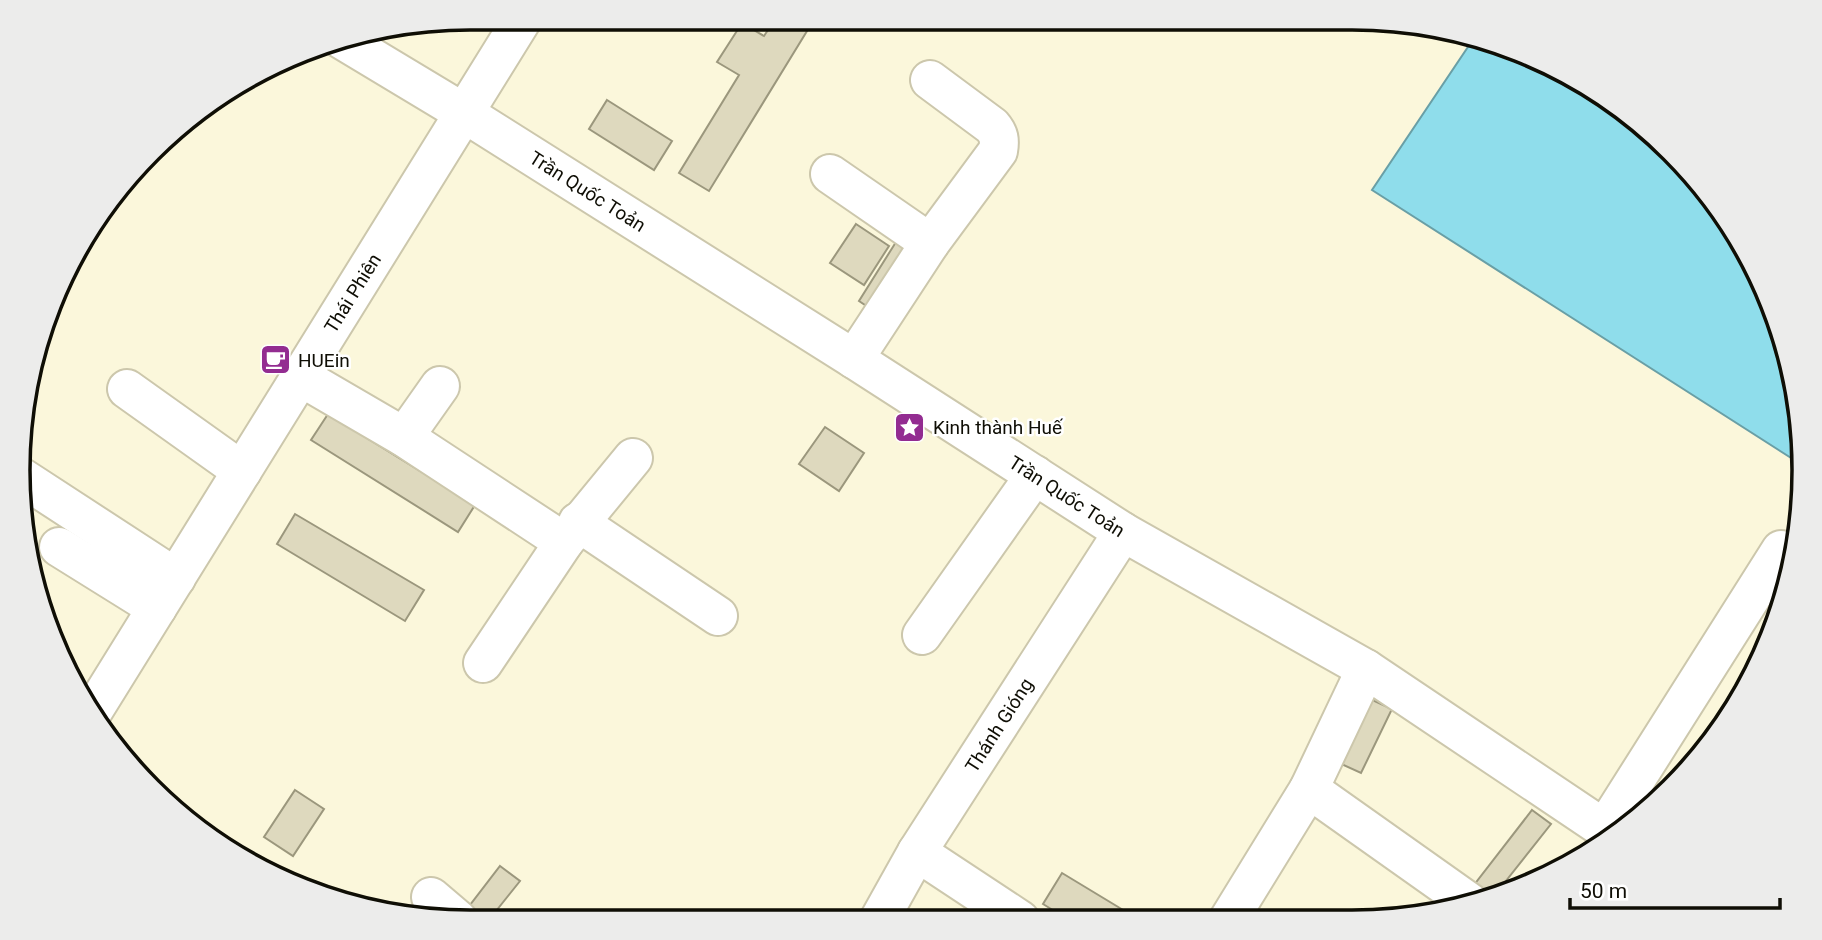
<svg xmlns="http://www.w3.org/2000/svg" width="1822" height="940" viewBox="0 0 1822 940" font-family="Roboto,sans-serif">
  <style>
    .water { fill: #8fddeb; stroke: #699fa6; stroke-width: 2 }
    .building { fill: #ded9be; stroke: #9b977d; stroke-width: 2 }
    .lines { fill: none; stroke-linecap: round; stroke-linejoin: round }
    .minor-casing { stroke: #ccc7ac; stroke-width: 42 }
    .minor { stroke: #fff; stroke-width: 38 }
    .labels { text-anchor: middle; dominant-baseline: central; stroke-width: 5; stroke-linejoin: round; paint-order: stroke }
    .street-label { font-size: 19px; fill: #0f0e05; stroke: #fff }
    .poi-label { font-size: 19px; fill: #0f0e05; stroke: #fff; text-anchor: start }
    .rim { fill: none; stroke: #0f0e05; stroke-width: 3.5 }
  </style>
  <rect width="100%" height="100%" fill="#fbf7db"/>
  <!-- water -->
  <path class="water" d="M1476 35 1552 64 1692 172 1781 325 1799 463 1372 190Z"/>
  <!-- building -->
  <path class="building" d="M470 18H481L475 26 463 19Z
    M776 18H815L709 191 679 173 739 75 717 62 742 23 764 36Z
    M607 100 672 141 654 170 589 129Z
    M856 224 889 246 864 285 830 263Z
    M896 242 918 255 880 315 859 301Z
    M328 414 475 505 458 532 311 440Z
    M825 427 864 453 839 491 799 464Z
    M295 514 424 590 405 621 277 544Z
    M1368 698 1392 709 1361 773 1337 762Z
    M295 790 324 809 293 856 264 837Z
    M1532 810 1551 824 1494 896 1477 901 1467 894Z
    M500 866 520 881 488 921 457 922Z
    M1062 873 1138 919 1069 920 1043 904Z"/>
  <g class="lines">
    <defs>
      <g id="minor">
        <path id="s1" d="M341 39 464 113 854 359 1123 532 1366 669 1615 836"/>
        <path d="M830 174 930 243"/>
        <path d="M854 359 930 243 998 151C1000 140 999 134 992 126L930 80"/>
        <path d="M301 377 404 437 564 542"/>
        <path d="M127 389 242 471"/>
        <path d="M404 437 440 386"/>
        <path d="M21 477 176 578"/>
        <path d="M578 522 718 616"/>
        <path d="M59 547 157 608"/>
        <path d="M922 635 1035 475"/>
        <path d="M483 663 564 542 633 458"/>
        <path id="s2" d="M93 711 523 18"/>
        <path d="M1309 789 1470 903"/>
        <path d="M1605 828 1781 550"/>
        <path d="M917 852 1020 920"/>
        <path d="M431 897 458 920"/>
        <path d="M1229 919 1309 789 1366 669"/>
        <path id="s3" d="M879 920 917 852 1123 532"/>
      </g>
    </defs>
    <!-- minor casing -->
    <use href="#minor" class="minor-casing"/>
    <!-- minor -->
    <use href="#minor" class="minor"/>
  </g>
  <!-- icons -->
  <defs>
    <symbol id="cafe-square" viewBox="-11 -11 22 22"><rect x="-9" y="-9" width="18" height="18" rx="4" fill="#932c91" stroke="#fff"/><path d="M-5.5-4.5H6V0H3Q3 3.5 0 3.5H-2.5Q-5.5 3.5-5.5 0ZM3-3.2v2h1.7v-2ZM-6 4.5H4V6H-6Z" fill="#fff"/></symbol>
    <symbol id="sight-square" viewBox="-11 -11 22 22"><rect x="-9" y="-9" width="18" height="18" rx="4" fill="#932c91" stroke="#fff"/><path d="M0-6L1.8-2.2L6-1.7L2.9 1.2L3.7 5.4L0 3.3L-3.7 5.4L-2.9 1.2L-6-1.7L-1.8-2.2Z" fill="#fff"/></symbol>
  </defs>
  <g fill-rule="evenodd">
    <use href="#cafe-square" x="258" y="342" width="35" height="35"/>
    <use href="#sight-square" x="892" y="410" width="35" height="35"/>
  </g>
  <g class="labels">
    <!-- street labels -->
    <g class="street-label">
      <text stroke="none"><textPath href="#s1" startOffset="290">Trần Quốc Toản</textPath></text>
      <text stroke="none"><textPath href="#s2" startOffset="492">Thái Phiên</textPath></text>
      <text stroke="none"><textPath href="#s1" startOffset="858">Trần Quốc Toản</textPath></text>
      <text stroke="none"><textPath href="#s3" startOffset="229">Thánh Gióng</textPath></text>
    </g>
    <!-- poi labels -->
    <g class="poi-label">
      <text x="298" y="360">HUEin</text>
      <text x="933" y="427">Kinh thành Huế</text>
    </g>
  </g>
  <!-- crop -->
  <path d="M0 0H1822V940H0ZM470 30H1352A440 440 0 0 1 1792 470V470A440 440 0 0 1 1352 910H470A440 440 0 0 1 30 470V470A440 440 0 0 1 470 30Z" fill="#ececeb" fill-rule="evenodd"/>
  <path class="rim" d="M470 30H1352A440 440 0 0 1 1792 470V470A440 440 0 0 1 1352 910H470A440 440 0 0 1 30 470V470A440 440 0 0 1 470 30Z"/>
  <!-- scale -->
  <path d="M1570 898v10h210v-10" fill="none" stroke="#0f0e05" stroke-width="3.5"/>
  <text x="1580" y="898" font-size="21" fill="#0f0e05" stroke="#ffffff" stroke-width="5" paint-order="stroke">50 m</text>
</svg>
